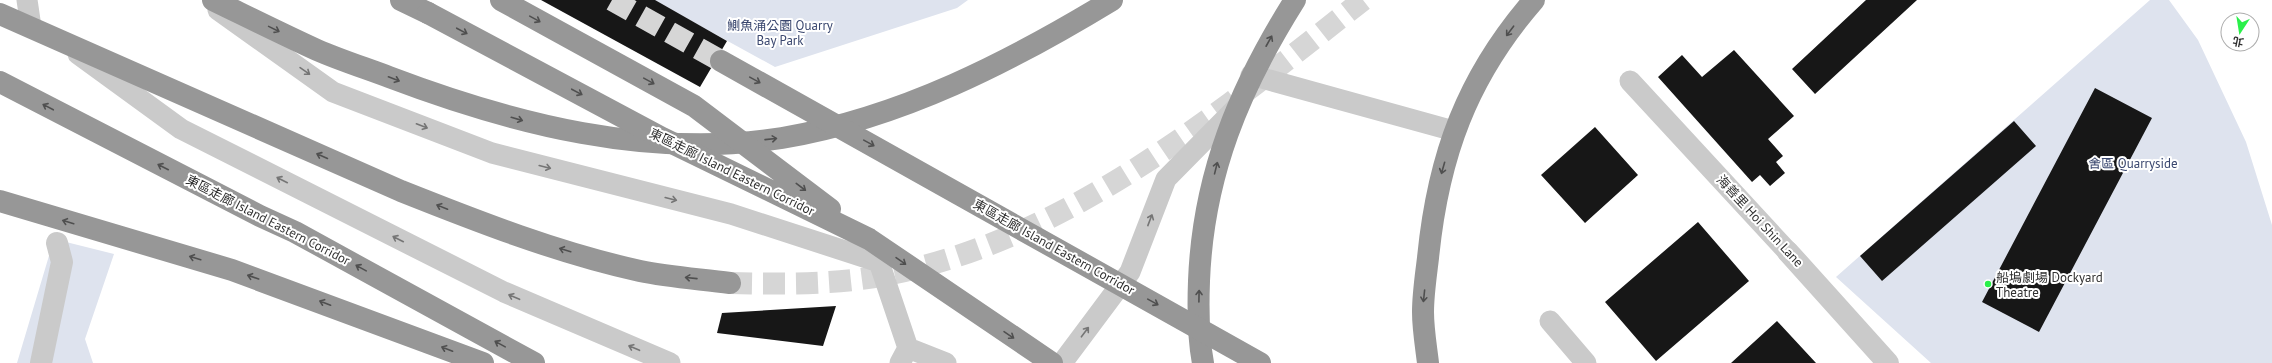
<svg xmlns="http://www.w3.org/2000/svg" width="2272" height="363" viewBox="0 0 2272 363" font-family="'PT Sans','Noto Sans TC',sans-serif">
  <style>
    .green { fill: #dee3ee }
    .building { fill: #171717 }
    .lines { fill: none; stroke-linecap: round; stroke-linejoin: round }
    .highway-tunnel { stroke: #d6d6d6; stroke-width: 22; stroke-dasharray: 22 11; stroke-linecap: butt }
    .lane { stroke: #cacaca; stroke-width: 21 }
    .street { stroke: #cacaca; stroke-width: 22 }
    .highway { stroke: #979797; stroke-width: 22 }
    .highway-bridge { stroke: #979797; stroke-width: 22 }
    .oneway { stroke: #4f4f4f }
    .oneway2 { stroke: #757575 }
    .poi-dot { fill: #2af04a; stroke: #fff; stroke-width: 1.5 }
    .labels { text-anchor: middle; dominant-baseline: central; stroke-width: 4; stroke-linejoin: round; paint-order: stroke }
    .park-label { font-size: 13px; fill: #3a476f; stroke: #fff }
    .street-label { font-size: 13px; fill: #303030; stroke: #fff }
    .poi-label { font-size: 13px; fill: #303030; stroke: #fff; text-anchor: start }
  </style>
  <rect width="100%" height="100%" fill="#fff"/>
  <!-- green -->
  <path class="green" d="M653 0H968L957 8 775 67Z
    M2150 0H2169L2198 40 2246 142 2272 225V363H1931L1836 277Z
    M54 239 114 254 85 339 93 363H17Z"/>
  <!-- building -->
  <path class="building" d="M541 0H655L727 41 700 87Z
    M1866 0H1917L1815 94 1792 69Z
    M1734 50 1794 116 1768 139 1783 156 1776 162 1785 173 1770 186 1760 175 1752 182 1658 77 1682 55 1702 77Z
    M2095 88 2152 118 2039 332 1982 302Z
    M2014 121 2036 146 1882 281 1860 256Z
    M1595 127 1638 175 1585 223 1541 175Z
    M1698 222 1749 281 1656 361 1605 302Z
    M836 306 823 346 717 333 722 313Z
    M1777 321 1816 363H1731Z"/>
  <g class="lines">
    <!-- highway-tunnel -->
    <path class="highway-tunnel" d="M612 0 721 61
      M730 283C784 284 838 285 891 274 1074 236 1220 112 1363 0"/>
    <!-- lane -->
    <path class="lane" d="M27 0 31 27
      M218 10 333 92 492 153 731 214 879 262 908 348 900 363
      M78 54 181 129 504 292 670 363
      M1251 75 1454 131
      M1630 81 1788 252
      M1550 321 1586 363
      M908 348 946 363
      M1062 363 1130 272 1166 179 1236 108"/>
    <!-- street -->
    <path class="street" d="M1788 252 1888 363
      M41 363 62 262 57 243"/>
    <!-- highway -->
    <path class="highway" d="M213 0C248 17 282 34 317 50 340 60 365 68 389 77 513 124 649 159 782 138 901 118 1010 62 1112 0
      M401 0 428 13
      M0 14 401 191C479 222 558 253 640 271 669 277 700 279 730 283
      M0 82 260 216 295 232 534 363
      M0 201 232 270 483 363
      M1203 363C1198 337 1198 308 1199 281 1203 175 1239 89 1295 0
      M1428 363C1426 346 1423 329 1423 312 1423 294 1426 275 1428 258 1438 156 1467 77 1534 0"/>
    <!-- highway-bridge -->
    <path class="highway-bridge" d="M501 0 694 106 830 209
      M428 13 662 138 869 239 1052 363
      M721 61 1260 363"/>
  </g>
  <!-- one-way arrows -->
  <defs><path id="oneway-shaft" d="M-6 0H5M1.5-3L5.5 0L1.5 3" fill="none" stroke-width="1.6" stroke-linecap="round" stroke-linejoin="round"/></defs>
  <g class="oneway">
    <use href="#oneway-shaft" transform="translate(535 19) rotate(29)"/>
    <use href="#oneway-shaft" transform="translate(274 29) rotate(26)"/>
    <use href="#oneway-shaft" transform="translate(462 31) rotate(28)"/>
    <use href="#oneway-shaft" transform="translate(1510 31) rotate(127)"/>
    <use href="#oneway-shaft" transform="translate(1269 41) rotate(-61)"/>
    <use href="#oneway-shaft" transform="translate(394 79) rotate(21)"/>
    <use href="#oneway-shaft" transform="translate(755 80) rotate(29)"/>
    <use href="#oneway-shaft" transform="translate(649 81) rotate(29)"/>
    <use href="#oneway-shaft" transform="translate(577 92) rotate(28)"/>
    <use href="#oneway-shaft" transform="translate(48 107) rotate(-152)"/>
    <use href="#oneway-shaft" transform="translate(517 119) rotate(16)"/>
    <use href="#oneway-shaft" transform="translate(771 139) rotate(-6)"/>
    <use href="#oneway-shaft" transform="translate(869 143) rotate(29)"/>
    <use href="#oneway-shaft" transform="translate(322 156) rotate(-156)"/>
    <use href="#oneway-shaft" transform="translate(163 167) rotate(-153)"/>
    <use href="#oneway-shaft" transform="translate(1216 168) rotate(-76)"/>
    <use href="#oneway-shaft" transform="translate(1443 168) rotate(106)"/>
    <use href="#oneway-shaft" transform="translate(801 187) rotate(37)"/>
    <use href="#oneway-shaft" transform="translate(442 207) rotate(-158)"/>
    <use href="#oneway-shaft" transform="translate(68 222) rotate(-163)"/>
    <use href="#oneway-shaft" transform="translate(565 250) rotate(-163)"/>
    <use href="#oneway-shaft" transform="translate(195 258) rotate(-163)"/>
    <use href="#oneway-shaft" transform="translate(901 261) rotate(35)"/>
    <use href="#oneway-shaft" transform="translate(361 268) rotate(-151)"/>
    <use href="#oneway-shaft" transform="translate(253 277) rotate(-161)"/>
    <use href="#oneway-shaft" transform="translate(691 278) rotate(-174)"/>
    <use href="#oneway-shaft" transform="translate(1199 296) rotate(-89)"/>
    <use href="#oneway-shaft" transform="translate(1424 296) rotate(96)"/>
    <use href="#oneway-shaft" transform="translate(1153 302) rotate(29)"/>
    <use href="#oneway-shaft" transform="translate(325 303) rotate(-159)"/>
    <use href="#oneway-shaft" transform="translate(1009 335) rotate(34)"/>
    <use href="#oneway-shaft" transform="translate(500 344) rotate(-151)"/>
    <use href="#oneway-shaft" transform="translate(447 349) rotate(-159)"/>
  </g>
  <g class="oneway2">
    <use href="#oneway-shaft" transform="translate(305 71) rotate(35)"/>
    <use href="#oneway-shaft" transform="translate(422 126) rotate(21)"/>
    <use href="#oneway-shaft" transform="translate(545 167) rotate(14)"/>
    <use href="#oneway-shaft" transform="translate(282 180) rotate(-153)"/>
    <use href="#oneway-shaft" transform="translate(671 199) rotate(14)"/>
    <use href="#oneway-shaft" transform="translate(1150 220) rotate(-69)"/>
    <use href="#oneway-shaft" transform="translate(398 239) rotate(-153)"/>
    <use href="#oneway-shaft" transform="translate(514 297) rotate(-157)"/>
    <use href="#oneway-shaft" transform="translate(1085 332) rotate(-53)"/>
    <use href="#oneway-shaft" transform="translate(634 348) rotate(-157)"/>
  </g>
  <!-- markers -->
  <circle class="poi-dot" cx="1988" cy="284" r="4"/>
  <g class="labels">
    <!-- park labels -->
    <g class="park-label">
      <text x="780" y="25">鰂魚涌公園 Quarry<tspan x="780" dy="15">Bay Park</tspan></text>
      <text x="2133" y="163">舍區 Quarryside</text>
    </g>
    <!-- street labels -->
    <g class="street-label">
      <text transform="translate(732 172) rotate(26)">東區走廊 Island Eastern Corridor</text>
      <text transform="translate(268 220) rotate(27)">東區走廊 Island Eastern Corridor</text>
      <text transform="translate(1760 221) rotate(47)">海善里 Hoi Shin Lane</text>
      <text transform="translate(1054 247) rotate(29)">東區走廊 Island Eastern Corridor</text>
    </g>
    <!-- poi labels -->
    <g class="poi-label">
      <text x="1996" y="277">船塢劇場 Dockyard<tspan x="1996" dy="15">Theatre</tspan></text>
    </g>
  </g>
  <!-- north arrow -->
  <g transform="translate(2240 32) rotate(192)"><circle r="19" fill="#ffffff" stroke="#acacac"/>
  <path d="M0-3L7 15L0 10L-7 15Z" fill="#2af04a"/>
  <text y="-6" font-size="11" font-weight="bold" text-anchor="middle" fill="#303030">北</text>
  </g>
</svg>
